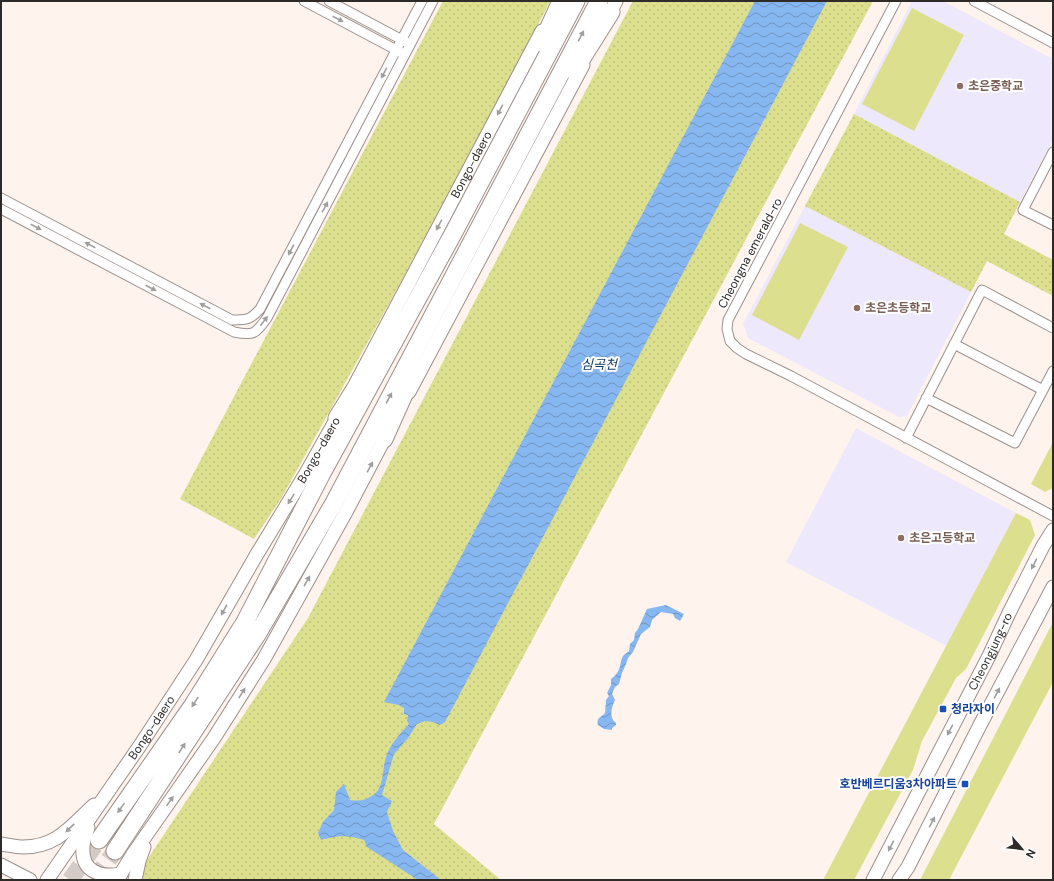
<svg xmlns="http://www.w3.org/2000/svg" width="1054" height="881" viewBox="0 0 1054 881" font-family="'DM Sans','Noto Sans KR',sans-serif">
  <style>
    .education { fill: #eee8fd }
    .green { fill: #dcdf8e }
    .park { fill: url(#park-dots) }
    .water { fill: url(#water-waves) }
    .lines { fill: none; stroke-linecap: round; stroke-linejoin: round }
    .highway-tunnel { stroke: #d5cbc6; stroke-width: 17; stroke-dasharray: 17 8; stroke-linecap: butt }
    .street-casing { stroke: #9b908b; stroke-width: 11 }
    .secondary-casing { stroke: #9b908b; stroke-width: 15 }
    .highway-casing { stroke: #9b908b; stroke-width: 19 }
    .street { stroke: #fff; stroke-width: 9 }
    .secondary { stroke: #fff; stroke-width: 13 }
    .highway { stroke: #fff; stroke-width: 17 }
    .oneway { fill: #a19f9e }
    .education-dot { fill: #8d6e63; stroke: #fff; stroke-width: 1.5 }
    .transit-dot { fill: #1a4fb4; stroke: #fff; stroke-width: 1.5 }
    .labels { text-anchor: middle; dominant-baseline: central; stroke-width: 4; stroke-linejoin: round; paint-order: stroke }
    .education-label { font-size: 12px; font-weight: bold; fill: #785e54; stroke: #fff; text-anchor: start }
    .street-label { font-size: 12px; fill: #2e2a28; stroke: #fff }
    .transit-label { font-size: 12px; font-weight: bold; fill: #164399; stroke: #fff; text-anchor: start }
    .water-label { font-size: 13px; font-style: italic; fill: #133c6a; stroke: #fff }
  </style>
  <defs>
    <pattern id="park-dots" width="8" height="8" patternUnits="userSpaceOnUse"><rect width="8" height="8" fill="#dcdf8e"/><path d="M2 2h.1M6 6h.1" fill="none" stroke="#bdc07a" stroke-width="1.8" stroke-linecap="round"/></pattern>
    <pattern id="water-waves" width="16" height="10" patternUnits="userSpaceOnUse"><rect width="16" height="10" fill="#87b7f1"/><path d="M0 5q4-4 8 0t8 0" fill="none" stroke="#6f95c3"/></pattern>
  </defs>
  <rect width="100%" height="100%" fill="#fff3ee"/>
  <!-- education -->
  <path class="education" d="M912 1H943L1053 59V139L1020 202 854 114Z
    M805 206 971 292 907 416 899 417 748 338 743 324Z
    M856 428 1016 513 947 646 786 562Z"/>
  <!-- green -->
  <path class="green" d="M912 8 964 35 914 131 862 104Z
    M800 223 848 247 799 340 752 315Z
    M1053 442V488L1045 492 1031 484Z
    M1016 513 1030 520 1035 535 966 669 956 678 922 741 913 770 854 880H823Z
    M1053 622V682L949 880H920Z"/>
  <!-- park -->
  <path class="park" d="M443 1H550L512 77 477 139 396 291 282 497 254 539 180 499Z
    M633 1H873L434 824 501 880H136L135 878 308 618Z
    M854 114 1020 202 1004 234 1053 260V296L987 261 971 292 805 206Z"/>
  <!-- water -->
  <path class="water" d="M755 1H827L445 722 440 725 433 722 425 721 417 724 408 738 394 754 382 795 392 801 387 812 393 831 403 850 441 880H418L367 847 364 840C346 835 340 835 321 840L318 833 323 822 334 810 336 792 344 784 350 800C356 801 362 801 368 798 386 790 381 773 386 757 390 744 400 734 409 724L407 721 408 715 404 714V708L399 705 384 702Z
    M666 605 684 614 680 621 675 618 673 614 661 612 652 620 650 627 641 634 633 652 628 658 626 664 622 673 619 684 615 687 612 694 615 700C611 708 609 718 616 723V725L612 728V730L604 729 598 725C596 718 601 717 605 713L606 700 609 696 607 693 611 685V679C624 669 618 662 624 655 626 653 628 652 629 651L630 644 634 640 635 633 638 629 647 609Z"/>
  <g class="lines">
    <!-- highway-tunnel -->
    <path class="highway-tunnel" d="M70 880 99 840
      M94 880 115 851"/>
    <defs>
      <path id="street" d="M304 1 402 53
        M329 1 406 42
        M896 1 728 320 727 329 730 341 737 348 746 354 791 376 1053 516
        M974 1 1053 43
        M1053 152 1023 210 1053 225
        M1 198 232 320C247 320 250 320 260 309L422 1
        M1 209 234 332C254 336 255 334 267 318L433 1
        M954 344 1043 390
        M926 398 1015 443 1053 371
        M906 438 982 290 1053 328"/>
      <g id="secondary">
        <path d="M607 19 616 1"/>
        <path id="s1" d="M356 383 542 31"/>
        <path d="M409 392 583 65"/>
        <path d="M88 828C86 834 83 841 83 847 81 871 100 878 121 874"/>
        <path d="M1 844C8 845 16 847 23 847 57 847 71 826 94 805"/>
        <path d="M1 865 30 880"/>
        <path id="s2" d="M47 880 139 747 196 660 257 554 305 475 341 411"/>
        <path d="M117 880 133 854 214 738 264 659 347 510 388 432"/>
        <path d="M135 880 139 861 144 847"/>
        <path id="s3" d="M873 880 989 656 1009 613 1043 546 1053 530"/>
        <path d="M899 880 908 867 979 727 1053 587"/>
      </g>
      <path id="highway" d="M542 43 561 1
        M574 71 611 12
        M337 418 363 376
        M384 439 410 381
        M99 840 193 705 245 622 321 475 454 232 576 1
        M115 851 258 633 334 503 599 1"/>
    </defs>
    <!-- street casing -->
    <use href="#street" class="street-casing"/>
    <!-- secondary casing -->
    <use href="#secondary" class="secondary-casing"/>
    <!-- highway casing -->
    <use href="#highway" class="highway-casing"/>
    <!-- street -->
    <use href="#street" class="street"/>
    <!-- secondary -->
    <use href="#secondary" class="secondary"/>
    <!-- highway -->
    <use href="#highway" class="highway"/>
  </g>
  <!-- one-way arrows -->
  <defs><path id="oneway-solid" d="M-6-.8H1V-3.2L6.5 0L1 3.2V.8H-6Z"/></defs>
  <g class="oneway">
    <use href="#oneway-solid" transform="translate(338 19) rotate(28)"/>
    <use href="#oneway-solid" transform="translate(581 36) rotate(-62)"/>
    <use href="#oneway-solid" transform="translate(384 73) rotate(118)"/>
    <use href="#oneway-solid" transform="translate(500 110) rotate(118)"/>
    <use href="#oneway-solid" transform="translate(325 207) rotate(-62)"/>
    <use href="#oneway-solid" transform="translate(439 225) rotate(118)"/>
    <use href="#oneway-solid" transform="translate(36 227) rotate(28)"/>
    <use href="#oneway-solid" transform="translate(90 245) rotate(-152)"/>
    <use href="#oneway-solid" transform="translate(291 250) rotate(118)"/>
    <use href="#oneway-solid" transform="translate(151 288) rotate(28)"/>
    <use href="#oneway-solid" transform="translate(205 306) rotate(-152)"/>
    <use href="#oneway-solid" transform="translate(264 321) rotate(-53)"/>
    <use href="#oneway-solid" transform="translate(389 398) rotate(-62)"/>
    <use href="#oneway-solid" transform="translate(370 467) rotate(-62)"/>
    <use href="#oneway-solid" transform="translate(291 499) rotate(122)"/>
    <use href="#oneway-solid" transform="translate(1034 564) rotate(117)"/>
    <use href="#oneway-solid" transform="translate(307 581) rotate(-61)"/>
    <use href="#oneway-solid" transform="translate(224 610) rotate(119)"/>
    <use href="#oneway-solid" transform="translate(242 693) rotate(-58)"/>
    <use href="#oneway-solid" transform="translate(997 693) rotate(-62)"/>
    <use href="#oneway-solid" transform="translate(195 702) rotate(123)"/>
    <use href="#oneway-solid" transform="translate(950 730) rotate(118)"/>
    <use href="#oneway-solid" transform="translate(182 748) rotate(-57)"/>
    <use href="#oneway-solid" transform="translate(170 801) rotate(-55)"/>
    <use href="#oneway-solid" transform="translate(121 808) rotate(125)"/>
    <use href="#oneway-solid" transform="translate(932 822) rotate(-63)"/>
    <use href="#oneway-solid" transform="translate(70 828) rotate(136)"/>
    <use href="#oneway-solid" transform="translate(891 846) rotate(117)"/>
  </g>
  <!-- markers -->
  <g class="education-dot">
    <circle cx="960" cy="86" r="4"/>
    <circle cx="857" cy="308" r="4"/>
    <circle cx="901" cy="538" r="4"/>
  </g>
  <g class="transit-dot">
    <rect x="939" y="705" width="8" height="8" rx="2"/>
    <rect x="961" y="780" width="8" height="8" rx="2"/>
  </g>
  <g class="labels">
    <!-- education labels -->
    <g class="education-label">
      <text x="968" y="86">초은중학교</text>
      <text x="865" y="308">초은초등학교</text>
      <text x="909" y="538">초은고등학교</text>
    </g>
    <!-- street labels -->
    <g class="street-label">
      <text stroke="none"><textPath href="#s1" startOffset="247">Bongo-daero</textPath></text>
      <text transform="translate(750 253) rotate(-62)">Cheongna emerald-ro</text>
      <text stroke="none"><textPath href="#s2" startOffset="509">Bongo-daero</textPath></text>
      <text stroke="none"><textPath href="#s3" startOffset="257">Cheongjung-ro</textPath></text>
      <text stroke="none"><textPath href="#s2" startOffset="185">Bongo-daero</textPath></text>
    </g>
    <!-- transit labels -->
    <g class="transit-label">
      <text x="951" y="709">청라자이</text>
      <text x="957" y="784" text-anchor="end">호반베르디움3차아파트</text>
    </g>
    <!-- water labels -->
    <g class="water-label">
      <text x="599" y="364">심곡천</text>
    </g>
  </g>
  <!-- border -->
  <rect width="1054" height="881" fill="none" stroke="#2e2a28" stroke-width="4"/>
  <!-- north arrow -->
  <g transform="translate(1022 849) rotate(118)" stroke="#ffffff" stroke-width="3" paint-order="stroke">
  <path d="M0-3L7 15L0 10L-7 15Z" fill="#2e2a28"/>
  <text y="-6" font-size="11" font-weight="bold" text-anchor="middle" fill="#2e2a28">N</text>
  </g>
</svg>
